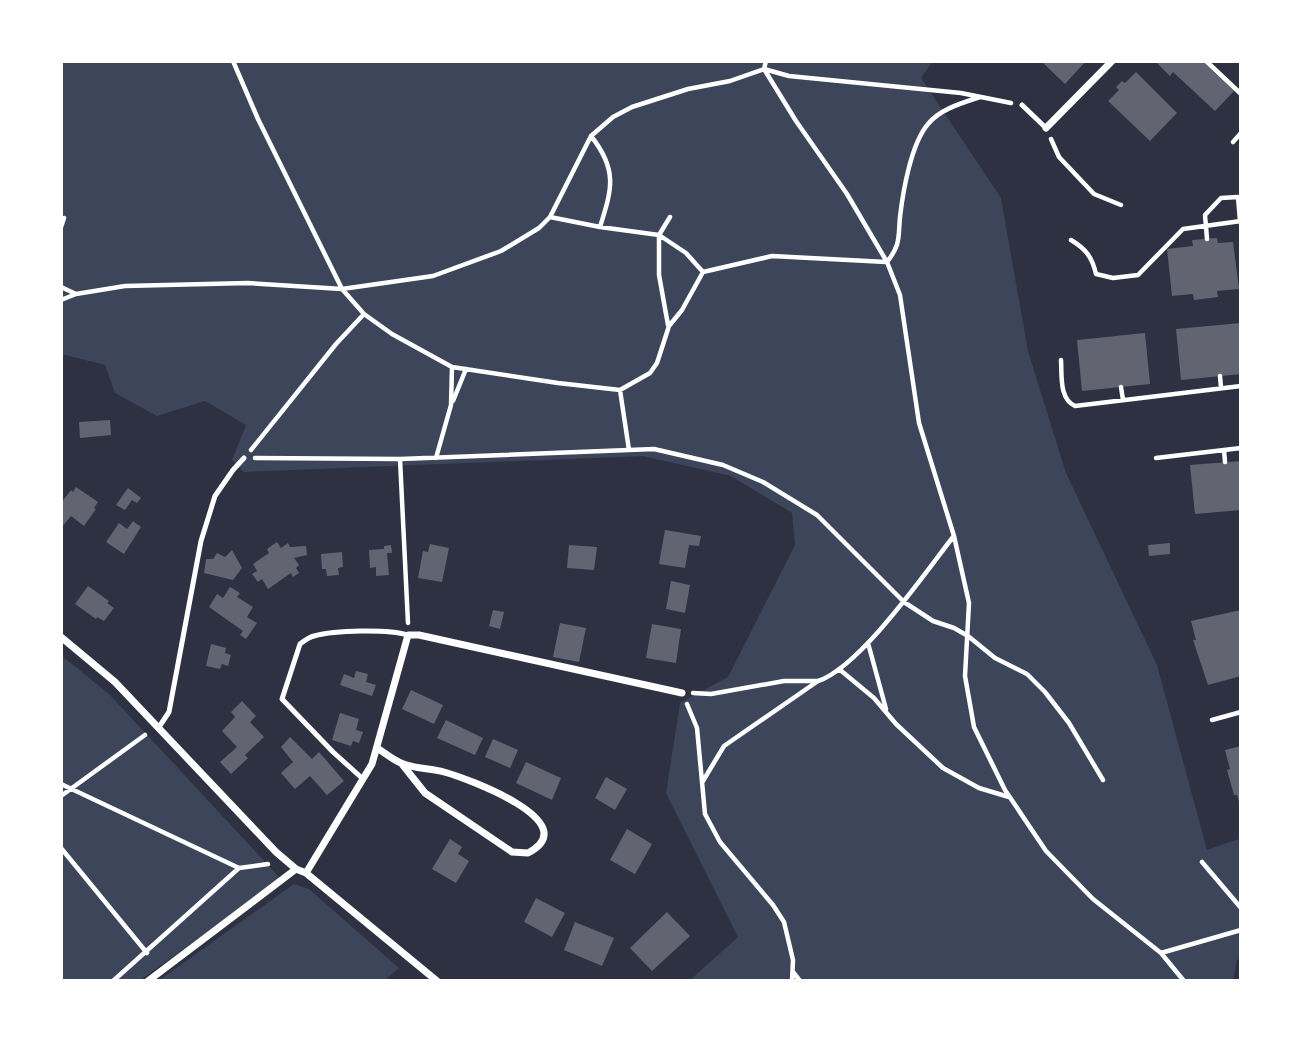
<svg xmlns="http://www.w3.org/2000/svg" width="1302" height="1042" viewBox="0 0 1302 1042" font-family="Manrope,sans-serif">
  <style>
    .green { fill: #3c4559 }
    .building { fill: #626471 }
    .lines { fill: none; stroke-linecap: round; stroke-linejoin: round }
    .path { stroke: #fff; stroke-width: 4.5 }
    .service { stroke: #fff; stroke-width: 5 }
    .minor { stroke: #fff; stroke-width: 7 }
  </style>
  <rect width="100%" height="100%" fill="#2d3142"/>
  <!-- green -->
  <path class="green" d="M61 61H933L921 78 1001 198 1028 351 1066 473 1157 665 1207 850 1241 838V956L1237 960 1233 981H689L738 937 666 793 680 703 728 677 795 545 792 513 731 476 643 456 244 472 232 460 246 425 205 401 157 416 115 393 105 365 61 354Z
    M61 655 110 695 281 879 139 981H61Z
    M294 884 309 889 399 968 384 981H158Z"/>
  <!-- building -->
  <path class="building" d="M1041 61H1086L1065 84Z
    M1155 61H1202L1234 91 1215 111 1173 72 1170 76Z
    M1136 72 1177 113 1150 141 1108 101 1119 90 1116 87 1122 81 1125 83Z
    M1217 238 1218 243 1233 242 1239 289 1217 291 1218 297 1194 300 1193 294 1172 296 1167 249 1193 246 1192 240Z
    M1241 323V374L1181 380 1176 329Z
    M1145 333 1150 384 1082 391 1077 340Z
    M110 420 111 435 80 438 79 422Z
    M1241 461V510L1195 514 1190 465Z
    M76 487 98 502 94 508 96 509 84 526 71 516 61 528V503L71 490 73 492Z
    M128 488 141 498 137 503 132 500 125 510 116 505Z
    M133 521 141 527 124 554 106 542 119 523 127 529Z
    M665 530 701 536 699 546 689 545 685 568 659 564Z
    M277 542 281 548 288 543 290 547 306 546 307 555 294 558 299 565 296 568 299 573 293 577 291 573 268 589 262 579 258 582 252 574 257 571 253 564 269 553 267 549Z
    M1170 543V554L1149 556 1148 545Z
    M430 544 449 548 442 582 418 578 423 551 428 552Z
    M391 545 392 553H387L389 575 376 576V567L370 568 369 550 384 549V546Z
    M569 545 597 547 594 570 567 568Z
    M232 550 242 568 233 580 204 573 206 559H213L217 553 225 557Z
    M342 552 343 567 338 568 339 575 327 576 326 569H322L321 554Z
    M671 581 690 585 685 613 666 609Z
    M88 586 109 601 107 603 114 608 104 621 97 617 96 619 75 604Z
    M230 587 240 593 237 597 253 607 247 617 257 623 246 639 240 635 243 631 209 607 217 594 223 598Z
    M493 610 504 612 500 629 489 626Z
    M1241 610V676L1208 685 1193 640H1196L1191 621Z
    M560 623 586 628 579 662 553 657Z
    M652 624 681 629 676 663 646 658Z
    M211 644 226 648 225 653 231 655 228 666 222 664 220 669 206 666Z
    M356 671 368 674 366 682 376 685 372 696 340 685 344 674 354 678Z
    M411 690 443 705 434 724 402 709Z
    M242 701 256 716 250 722 264 737 245 755 248 758 231 774 220 762 237 747 222 731 235 717 231 712Z
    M340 713 359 719 356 730 363 732 359 743 353 741 351 746 332 740Z
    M446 720 483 738 475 755 437 738Z
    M290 737 312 759 319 752 344 781 327 795 310 776 295 789 281 773 293 762 281 747Z
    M493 739 518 750 510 768 485 757Z
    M1241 746V806H1240L1237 795H1234L1227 770 1230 769 1225 750Z
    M526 762 561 778 552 800 516 783Z
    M606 777 627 789 615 810 595 798Z
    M627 829 652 844 635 874 610 860Z
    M450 839 462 847 458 854 469 861 456 883 432 869Z
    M536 898 565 913 552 937 524 922Z
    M667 912 690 936 652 971 630 948Z
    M575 922 614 938 602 966 564 950Z"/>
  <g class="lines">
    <!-- path -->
    <path class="path" d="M233 61 258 119 342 289 364 314 392 334 452 367 558 383 620 390 650 373 657 363 669 326 682 310 703 272 772 256 886 262
      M766 61 764 69 796 121 847 194 887 262 900 295 919 423 954 536 969 603 965 676 974 727 1005 790 1046 851 1093 899 1161 953 1184 981
      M1206 61 1241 94
      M591 136C618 170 612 189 600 227
      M1051 139 1059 157 1094 194 1121 205
      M1233 142 1241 133
      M550 217 600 227 659 235 686 253 703 272
      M61 227 64 218
      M1207 239 1205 215 1221 198 1238 197 1240 221
      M1071 240C1086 249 1092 257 1096 274L1113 278 1138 275 1183 229 1241 221
      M887 262C901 244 898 238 900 217 903 191 911 144 928 124 940 109 962 103 980 97
      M61 287 76 294
      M61 300 76 294 125 286 248 283 342 289 433 276 501 251 539 228 550 217 591 136 613 117 632 107 688 89 730 81 764 69 789 76 961 93 1011 103
      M668 325 659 275V235L670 217
      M1061 360C1062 375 1059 399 1075 406L1241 386
      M1220 376 1221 388
      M1121 387 1123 400
      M620 390 629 450
      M453 401 466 369
      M251 450 336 344 364 314
      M1224 450 1225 462
      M255 458 400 459 654 449 723 465 763 482 817 515 904 602 933 621 954 628 968 636 995 658 1027 674 1045 692 1069 723 1103 780
      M436 458 451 405 452 367
      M1156 458 1241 448
      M400 459 408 623
      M868 643 886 709
      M839 669 874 698 896 724 943 768 979 788 1009 797
      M693 693 711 694 784 681H818
      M687 704 697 728 705 814 720 842 773 905 784 922 793 960 792 981
      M1212 720 1241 712
      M703 781 724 746 818 681C860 667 925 573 953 537
      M61 784 239 868 268 864
      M61 796 145 735
      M61 848 147 953
      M1202 862 1241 908
      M1161 953 1241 930
      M793 972 800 981
      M113 981 239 868"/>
    <!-- service -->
    <path class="service" d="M1022 105 1046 128
      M159 727 169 712 201 541 215 496 233 470 244 458
      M363 779 333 752 282 699 300 644C304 641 309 637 314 636 335 630 388 629 408 635"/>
    <!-- minor -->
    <path class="minor" d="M1046 128 1112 61
      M61 637 115 682 276 852 296 869 306 873 437 981
      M377 748C385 753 393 760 401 763 414 769 430 768 444 772 466 778 587 822 528 853L512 852 425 793 402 764
      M306 873 372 764 408 635H419L682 693
      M148 981 296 869"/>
  </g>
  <!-- border -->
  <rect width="1302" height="1042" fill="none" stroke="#ffffff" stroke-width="126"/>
</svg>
